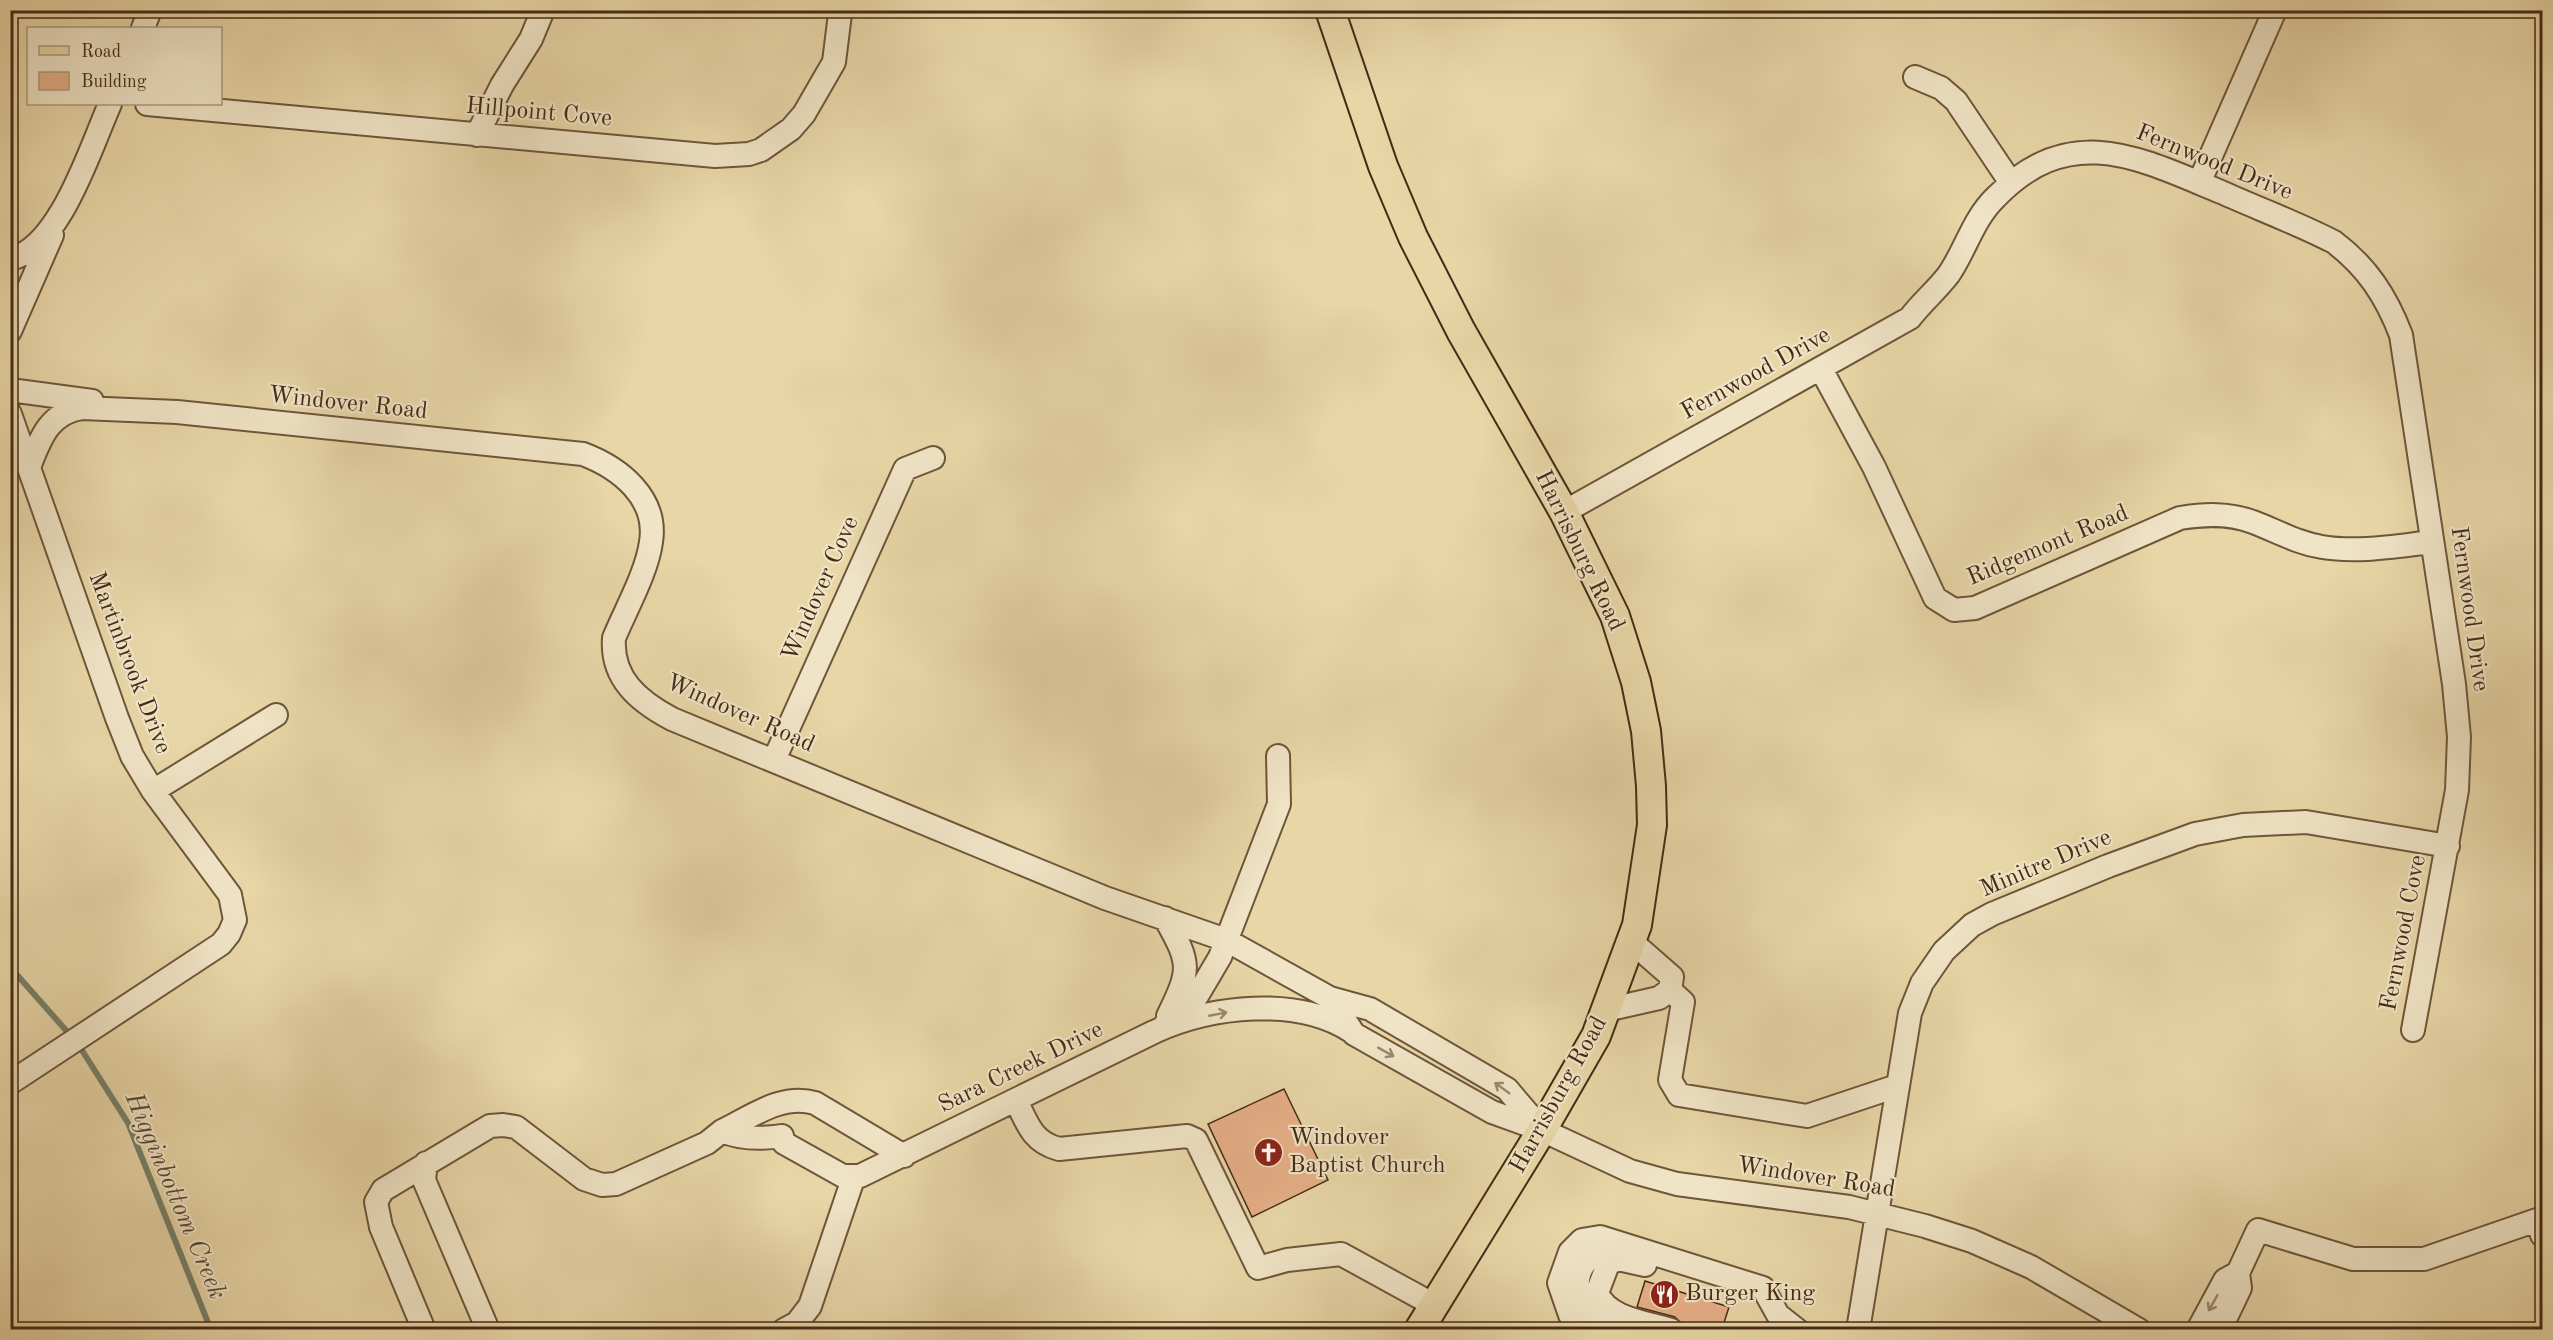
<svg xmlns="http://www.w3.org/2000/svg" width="2553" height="1340" viewBox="0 0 2553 1340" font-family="'Old Standard TT',serif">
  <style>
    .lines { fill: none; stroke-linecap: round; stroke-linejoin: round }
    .stream { stroke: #77816a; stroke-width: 6 }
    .building { fill: #e6af87; stroke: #452b16; stroke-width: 1.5 }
    .minor-casing { stroke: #6e563a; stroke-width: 26 }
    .major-casing { stroke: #452b16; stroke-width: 32 }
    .minor { stroke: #f0e4c6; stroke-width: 22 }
    .major { stroke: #e8d6a7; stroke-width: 28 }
    .oneway { stroke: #9a886e }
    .labels { text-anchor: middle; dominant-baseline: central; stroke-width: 4.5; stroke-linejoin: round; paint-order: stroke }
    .street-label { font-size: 24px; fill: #452b16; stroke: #f0e4c6 }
    .poi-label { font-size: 24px; fill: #452b16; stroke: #f0e4c6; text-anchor: start }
    .water-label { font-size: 26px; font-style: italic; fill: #564832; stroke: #f0e4c6 }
  </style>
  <rect width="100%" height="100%" fill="#e8d6a7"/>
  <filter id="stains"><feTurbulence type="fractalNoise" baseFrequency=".00333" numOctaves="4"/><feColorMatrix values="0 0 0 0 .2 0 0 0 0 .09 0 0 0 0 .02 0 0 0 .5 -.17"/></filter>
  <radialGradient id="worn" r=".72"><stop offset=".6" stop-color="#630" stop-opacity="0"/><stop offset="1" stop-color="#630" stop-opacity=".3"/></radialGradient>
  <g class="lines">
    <!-- stream -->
    <path class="stream" d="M10 967 71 1036
      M78 1044 128 1123 211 1330"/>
  </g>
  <!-- building -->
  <path class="building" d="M1284 1089 1328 1180 1252 1217 1208 1124Z
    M1645 1281 1729 1307 1722 1329H1693L1684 1327 1675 1317 1637 1307Z"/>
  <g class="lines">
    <defs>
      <path id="minor" d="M143 28 150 10
        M1915 77 1941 88 1956 101 2011 183
        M147 104 715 156 749 154 761 150 791 129 804 114 834 62 840 14
        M477 135 502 85 531 39 543 10
        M2199 183 2275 10
        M10 259C60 249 91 146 110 104
        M10 331 52 235
        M1821 369 1874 467 1935 598 1954 610 1975 608 2180 518C2205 514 2229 513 2253 522 2277 531 2297 543 2322 547 2358 553 2396 546 2432 542
        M10 390 92 401
        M10 414 117 718 132 756 153 791 230 895 235 920 229 934 221 944 10 1083
        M29 467C40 440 48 413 82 408L177 412 583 454C620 468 658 498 651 542 647 572 626 609 614 638 611 678 638 701 672 719L1105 898 1226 940 1330 998 1370 1009 1507 1089 1542 1130
        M1564 512 1910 318C1922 302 1937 290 1949 274 1966 249 1973 219 1996 197 2070 121 2139 158 2221 192 2259 209 2297 223 2334 242 2367 267 2386 296 2401 335L2454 684 2459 737 2457 790 2413 1030
        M774 760 905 469 933 458
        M153 791 276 715
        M1165 918C1191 964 1191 969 1168 1016
        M1670 990 1683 1002 1670 1080 1679 1095 1807 1116 1897 1086
        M1330 998 1354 1034 1492 1112 1542 1130 1630 1171 1677 1184 1849 1207 1925 1226 1972 1241 2031 1267 2139 1330
        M1606 1010 1659 998 1670 990 1672 977 1632 942
        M1165 1025 1197 996 1220 957 1279 804 1278 756
        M1016 1100C1027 1123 1032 1142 1059 1149L1187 1136 1196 1140 1258 1268 1287 1260 1341 1254 1434 1305
        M722 1131C751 1117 782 1093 815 1103L904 1156
        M782 1136 784 1143 843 1176H860L1154 1032C1211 1006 1297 996 1351 1031
        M426 1163 424 1180 488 1330
        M1645 1265 1618 1259 1608 1264 1597 1293C1608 1319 1646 1322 1671 1330
        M2238 1273 2258 1230 2353 1259H2424L2537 1220 2542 1235
        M1611 1311 1580 1299C1574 1281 1579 1266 1593 1254L1618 1259
        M424 1330 381 1227 376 1202 383 1190 490 1126 503 1125 516 1127 584 1179 602 1185 616 1184 707 1143 722 1131C741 1139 762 1139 782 1136
        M784 1330 797 1323 810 1306 854 1176
        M1617 1330 1570 1315 1559 1283 1570 1252 1582 1240 1600 1237 1763 1288 1778 1315 1797 1330
        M1858 1330 1910 1013 1922 983 1944 951 1972 925 1992 914 2108 866 2195 834 2243 825 2306 822 2448 846
        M2198 1330 2225 1280 2238 1273 2240 1288 2220 1330"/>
      <path id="major" d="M1330 10 1383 166 1413 237 1461 331 1564 512 1615 616 1636 682 1646 731 1651 786 1652 825 1637 925 1596 1036 1542 1130 1419 1330"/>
    </defs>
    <!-- minor casing -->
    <use href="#minor" class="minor-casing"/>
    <!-- major casing -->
    <use href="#major" class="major-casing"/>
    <!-- minor -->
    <use href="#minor" class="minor"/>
    <!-- major -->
    <use href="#major" class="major"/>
  </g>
  <!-- one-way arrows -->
  <defs><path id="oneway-shaft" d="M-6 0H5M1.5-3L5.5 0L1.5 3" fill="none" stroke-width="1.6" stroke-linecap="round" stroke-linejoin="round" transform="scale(1.5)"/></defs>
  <g class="oneway">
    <use href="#oneway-shaft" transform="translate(1218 1014) rotate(-11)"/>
    <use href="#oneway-shaft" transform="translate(1386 1052) rotate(29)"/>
    <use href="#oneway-shaft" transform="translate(1502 1088) rotate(-144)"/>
    <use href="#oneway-shaft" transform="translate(2213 1303) rotate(119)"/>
  </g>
  <!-- icons -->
  <defs>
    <symbol id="church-disc" viewBox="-11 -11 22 22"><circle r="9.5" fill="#8f2418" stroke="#f0e4c6"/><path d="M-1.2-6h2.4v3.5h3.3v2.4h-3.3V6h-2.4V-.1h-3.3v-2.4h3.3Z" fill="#fff"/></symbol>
    <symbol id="restaurant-disc" viewBox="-11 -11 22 22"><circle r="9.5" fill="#8f2418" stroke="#f0e4c6"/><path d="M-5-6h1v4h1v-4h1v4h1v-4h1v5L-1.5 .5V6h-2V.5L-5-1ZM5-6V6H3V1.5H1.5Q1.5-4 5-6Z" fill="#fff"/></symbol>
  </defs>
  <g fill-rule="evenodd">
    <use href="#church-disc" x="1252" y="1136" width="33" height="33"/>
    <use href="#restaurant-disc" x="1648" y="1278" width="33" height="33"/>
  </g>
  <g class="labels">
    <!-- street labels -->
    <g class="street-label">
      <text transform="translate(539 113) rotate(5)">Hillpoint Cove</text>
      <text transform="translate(2214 163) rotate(22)">Fernwood Drive</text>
      <text transform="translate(1756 374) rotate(-29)">Fernwood Drive</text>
      <text transform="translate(348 404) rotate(6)">Windover Road</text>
      <text transform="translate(2048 546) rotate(-23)">Ridgemont Road</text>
      <text transform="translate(1579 551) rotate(64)">Harrisburg Road</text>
      <text transform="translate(821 589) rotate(-66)">Windover Cove</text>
      <text transform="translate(2469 609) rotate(82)">Fernwood Drive</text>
      <text transform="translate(129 663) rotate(69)">Martinbrook Drive</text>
      <text transform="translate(740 714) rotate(24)">Windover Road</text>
      <text transform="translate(2046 864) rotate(-23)">Minitre Drive</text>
      <text transform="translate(2404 933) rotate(-79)">Fernwood Cove</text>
      <text transform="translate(1021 1068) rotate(-26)">Sara Creek Drive</text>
      <text transform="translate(1559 1095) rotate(-61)">Harrisburg Road</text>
      <text transform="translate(1816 1178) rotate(9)">Windover Road</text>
    </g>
    <!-- poi labels -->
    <g class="poi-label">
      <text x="1289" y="1138">Windover<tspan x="1289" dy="28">Baptist Church</tspan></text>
      <text x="1685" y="1294">Burger King</text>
    </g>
    <!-- water labels -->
    <g class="water-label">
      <text transform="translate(175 1196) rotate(67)">Higginbottom Creek</text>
    </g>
  </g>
  <!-- margin -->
  <rect width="2553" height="1340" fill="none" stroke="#e8d6a7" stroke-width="36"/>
  <rect x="12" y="12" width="2529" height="1316" fill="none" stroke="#452b16" stroke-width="3"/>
  <rect x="18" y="18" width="2517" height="1304" fill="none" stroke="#452b16" stroke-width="1.5"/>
  <!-- legend -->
  <rect x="27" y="27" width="195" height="78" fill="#f0e4c6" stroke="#ac9a80" stroke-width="1.5"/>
  <rect x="39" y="46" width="30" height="9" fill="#e8d6a7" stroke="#ac9a80" stroke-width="1.5"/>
  <text x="81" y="57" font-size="18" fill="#452b16">Road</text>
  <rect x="39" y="72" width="30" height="18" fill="#e6af87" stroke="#ac9a80" stroke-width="1.5"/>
  <text x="81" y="87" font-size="18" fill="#452b16">Building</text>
  <rect width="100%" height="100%" filter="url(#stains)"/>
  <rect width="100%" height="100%" fill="url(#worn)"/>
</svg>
